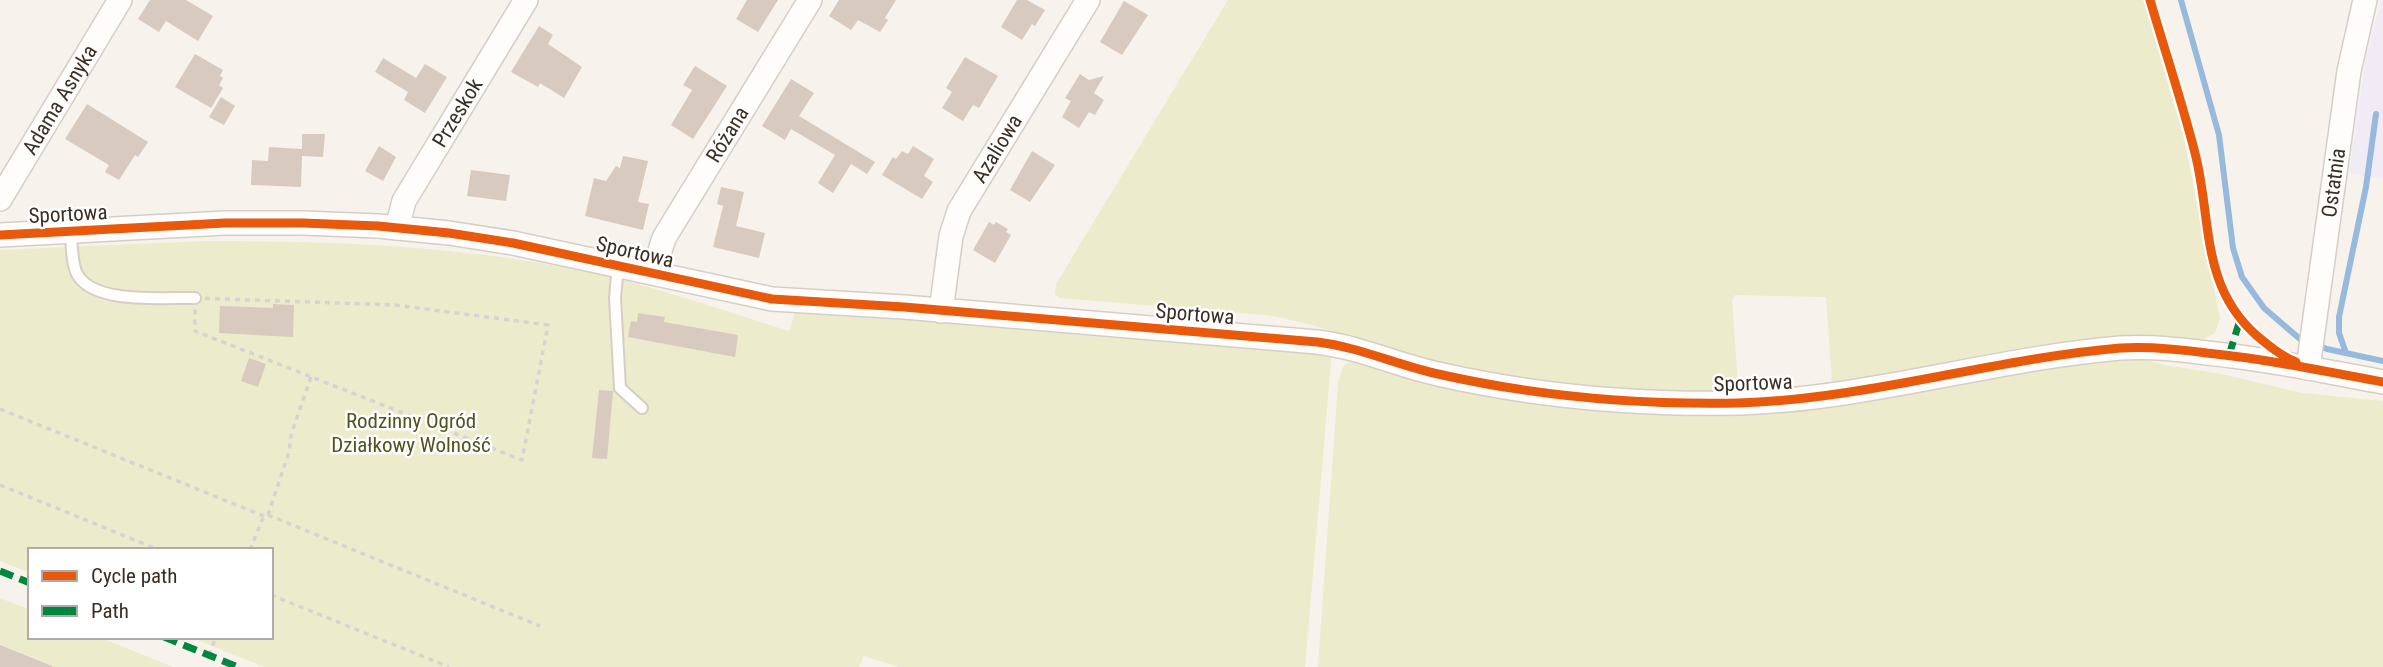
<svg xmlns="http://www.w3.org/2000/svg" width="2383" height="667" viewBox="0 0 2383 667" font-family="'Roboto Condensed',sans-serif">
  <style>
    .commercial { fill: #f0ebf5 }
    .green { fill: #ecebcc }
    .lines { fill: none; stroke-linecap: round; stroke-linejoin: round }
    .stream { stroke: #97b9db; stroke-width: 6 }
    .building { fill: #d8cabe }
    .service-casing { stroke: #d6cec6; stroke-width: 14 }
    .minor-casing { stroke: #d6cec6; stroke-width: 26 }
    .path { stroke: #d7d3d1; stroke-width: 3.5; stroke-dasharray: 5 5; stroke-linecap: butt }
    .service { stroke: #fefdfc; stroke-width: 10 }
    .minor { stroke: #fefdfc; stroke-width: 23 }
    .quiet { stroke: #00873e; stroke-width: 7; stroke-dasharray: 14 7; stroke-linecap: butt }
    .cycleway-casing { stroke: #fff; stroke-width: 13 }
    .cycleway { stroke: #e8590c; stroke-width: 9 }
    .labels { text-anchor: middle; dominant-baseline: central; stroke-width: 5; stroke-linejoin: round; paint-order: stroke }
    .street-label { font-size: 21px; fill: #3a2e24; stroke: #fff }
    .park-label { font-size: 21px; fill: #51531d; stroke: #fff }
  </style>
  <rect width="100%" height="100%" fill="#f8f2ec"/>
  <!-- commercial -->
  <path class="commercial" d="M2381 0H2383V179L2349 173 2366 59Z"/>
  <!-- green -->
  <path class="green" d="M1228 0H2144L2184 139 2220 319 2215 333 2204 339H2178L2147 336 2117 339 1832 384 1826 297 1735 295 1732 300 1738 384 1736 393 1617 392 1533 381 1491 371 1438 365 1312 325 1274 316 1060 298 1055 294 1056 284Z
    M205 241C340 241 474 246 606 276 667 290 730 313 789 331L796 309 1332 350 1305 667H899L864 656 859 667H264L190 637H271V550H30V573L0 561V250Z
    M2139 358 2164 365 2222 374 2302 393 2383 401V667H1318L1338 383 1343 367 1349 362 1687 414 1706 415 1843 405 2102 360Z
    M0 598 30 610V637H99L173 667H0Z"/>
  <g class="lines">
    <!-- stream -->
    <path class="stream" d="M2181 0 2219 135 2233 248 2242 277 2264 308 2300 339 2327 349 2383 361
      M2346 353 2339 333V317L2366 187 2376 114"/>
  </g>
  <!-- building -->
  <path class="building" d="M150 0H186L213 16 198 41 166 21 159 32 138 19Z
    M747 0H778L758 32 736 19Z
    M839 0H896L885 18 888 20 880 32 858 20 851 30 829 16Z
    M1017 0H1027L1045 10 1035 26 1032 24 1022 40 1001 27Z
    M1124 1 1148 15 1122 55 1100 42Z
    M539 26 553 35 548 44 582 67 564 98 540 83 538 87 511 72Z
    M195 54 223 70 220 76 223 78 219 85 223 88 211 108 175 87Z
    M965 57 998 76 979 108 973 105 963 121 942 108 952 92 946 88Z
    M383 58 416 78 425 64 447 77 425 113 404 100 408 92 375 72Z
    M695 66 727 86 693 139 671 125 692 90 683 85Z
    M1080 74 1089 80 1104 76 1094 93 1104 100 1095 115 1089 112 1079 128 1062 117 1071 101 1065 98Z
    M791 79 814 93 799 116 875 162 867 174 851 164 833 193 818 183 835 155 791 129 785 140 762 126Z
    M221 97 235 106 224 125 209 117Z
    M87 104 148 142 138 157 135 155 119 180 105 172 109 165 65 139Z
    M302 134H325L323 157 302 156 301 187 251 185 252 160 268 161 269 147 302 149Z
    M379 146 396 157 383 181 365 171Z
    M913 146 934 159 924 176 933 182 922 199 882 175 893 157 896 159 902 151 908 154Z
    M1032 151 1055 165 1030 202 1010 190Z
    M623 156 648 161 638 202 649 204 643 230 585 216 594 178 606 181 616 166 620 168Z
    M471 170 510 175 506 201 467 196Z
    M721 187 744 192 736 226 765 233 759 258 713 247 723 206 717 204Z
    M989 222 994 225 996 222 1008 229 1006 232 1011 235 995 263 973 250Z
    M273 304 294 305 293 337 219 333 220 306 273 308Z
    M638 313 665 317 664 322 738 335 735 357 628 337 631 321 637 322Z
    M249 358 266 364 258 387 241 381Z
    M599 390 613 391 607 459 592 458Z
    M0 645 52 666V667H0Z"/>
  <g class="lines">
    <defs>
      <path id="service" d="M71 231C72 245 71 261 77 274 94 305 164 297 195 298
        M618 265 615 298 620 388 642 408"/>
      <g id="minor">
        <path id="s1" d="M0 199 120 0"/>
        <path id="s2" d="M397 228 404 201 526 0"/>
        <path d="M0 235 225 223H303L378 226 449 233 513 243 772 299 904 307 1317 342C1359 347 1397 365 1438 374 1535 396 1639 405 1739 403 1868 399 1992 359 2120 348 2149 346 2178 349 2207 353 2266 359 2324 371 2383 382"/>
        <path id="s3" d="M653 273 664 238 810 0"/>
        <path id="s4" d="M941 311 951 236 959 211 1088 0"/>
        <path id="s5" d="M2308 368 2349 71 2365 0"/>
      </g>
    </defs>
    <!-- service casing -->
    <use href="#service" class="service-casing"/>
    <!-- minor casing -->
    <use href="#minor" class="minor-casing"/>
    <!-- path -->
    <path class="path" d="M195 298 395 305 548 325 522 460 195 331Z
      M0 409 266 517
      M0 485 159 550
      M268 515 540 626
      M250 550 262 520 268 515 289 452 291 435 311 377
      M271 595 449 667
      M209 655 216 637"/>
    <!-- service -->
    <use href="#service" class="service"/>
    <!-- minor -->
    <use href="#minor" class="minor"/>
    <!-- quiet -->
    <path class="quiet" d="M2229 355 2240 320
      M0 571 30 583
      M164 637 238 667"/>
    <defs>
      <path id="cycleway" d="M2150 0C2165 51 2182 102 2195 153 2212 219 2200 285 2256 335 2268 345 2281 356 2296 362
        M0 235 225 223H303L378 226 449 233 513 243 772 299 904 307 1317 342C1359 347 1397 365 1438 374 1535 396 1639 405 1739 403 1868 399 1992 359 2120 348 2149 346 2178 349 2207 353 2266 359 2324 371 2383 382"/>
    </defs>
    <!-- cycleway casing -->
    <use href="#cycleway" class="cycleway-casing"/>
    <!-- cycleway -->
    <use href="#cycleway" class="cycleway"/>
  </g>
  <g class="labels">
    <!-- street labels -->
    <g class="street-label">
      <text stroke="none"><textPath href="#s1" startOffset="116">Adama Asnyka</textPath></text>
      <text stroke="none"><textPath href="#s2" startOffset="131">Przeskok</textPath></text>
      <text stroke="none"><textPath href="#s3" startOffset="158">Różana</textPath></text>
      <text stroke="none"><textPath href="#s4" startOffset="175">Azaliowa</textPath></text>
      <text stroke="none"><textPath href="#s5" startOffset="187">Ostatnia</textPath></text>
      <text transform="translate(68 214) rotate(-3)">Sportowa</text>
      <text transform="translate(635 252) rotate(13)">Sportowa</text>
      <text transform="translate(1195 314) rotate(5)">Sportowa</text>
      <text transform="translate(1753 383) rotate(-2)">Sportowa</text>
    </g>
    <!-- park labels -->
    <g class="park-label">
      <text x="411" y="421">Rodzinny Ogród<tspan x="411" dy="24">Działkowy Wolność</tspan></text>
    </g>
  </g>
  <!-- legend -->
  <rect x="28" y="548" width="245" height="91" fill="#ffffff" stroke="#b0aba7" stroke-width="2"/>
  <rect x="42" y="571" width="35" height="10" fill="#e8590c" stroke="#b0aba7" stroke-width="2"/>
  <text x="91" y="583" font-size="21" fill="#3a2e24">Cycle path</text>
  <rect x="42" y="606" width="35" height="10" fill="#00873e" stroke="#b0aba7" stroke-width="2"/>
  <text x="91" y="618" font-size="21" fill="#3a2e24">Path</text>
</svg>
